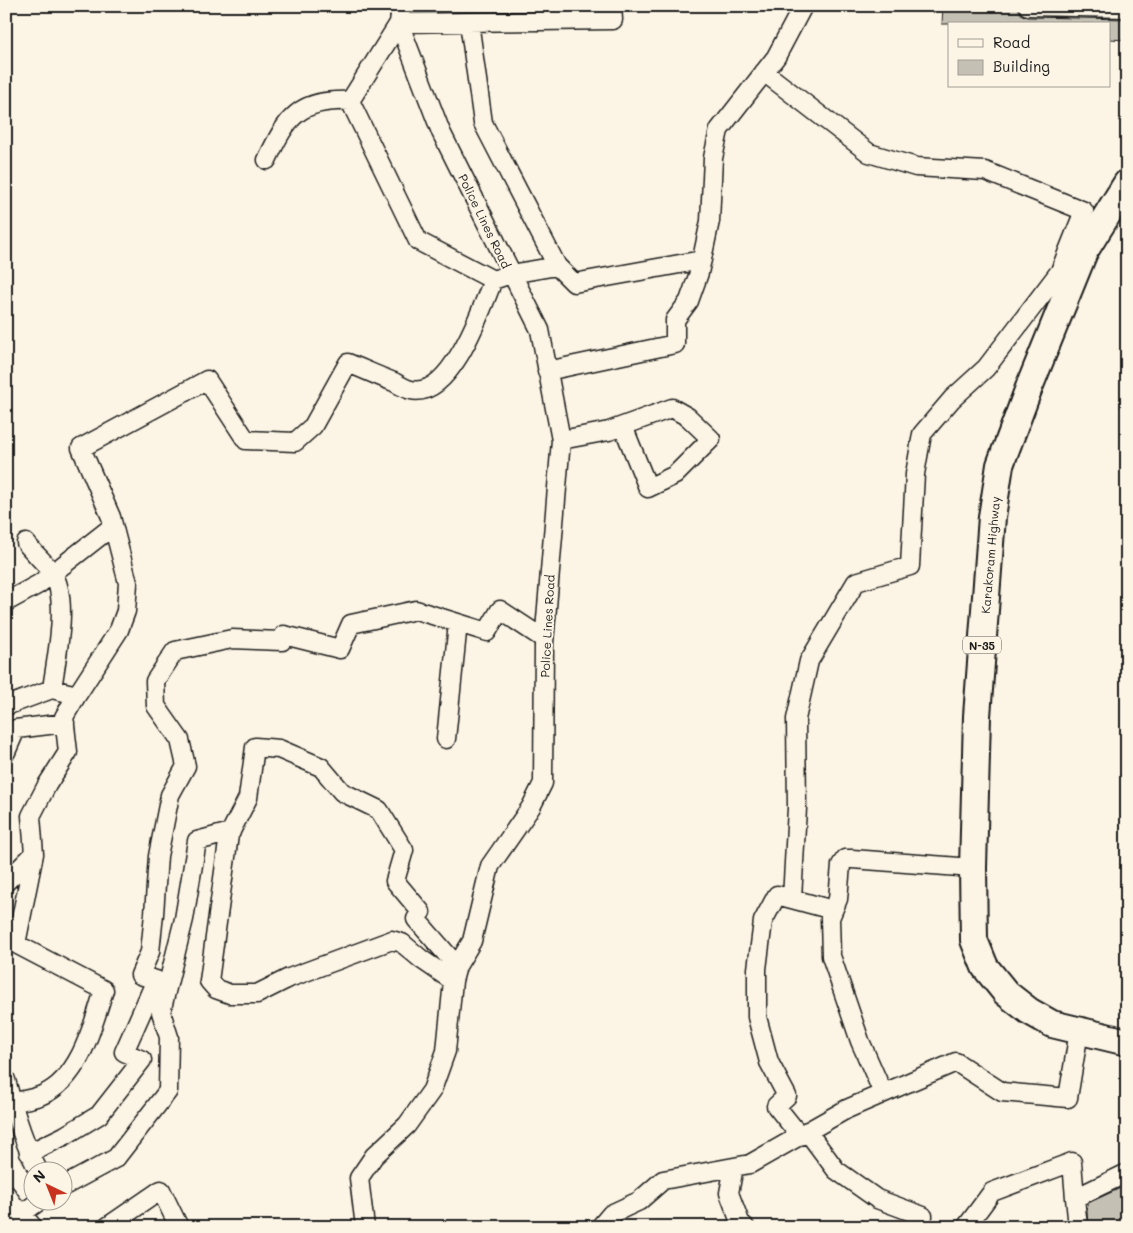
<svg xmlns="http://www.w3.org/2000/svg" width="1133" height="1233" viewBox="0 0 1133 1233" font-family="Mali,sans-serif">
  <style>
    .building { fill: #c4c0b3; stroke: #1c1c1c }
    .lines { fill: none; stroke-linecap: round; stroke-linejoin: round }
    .minor-casing { stroke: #1c1c1c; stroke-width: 21 }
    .highway-casing { stroke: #1c1c1c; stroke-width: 30 }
    .minor { stroke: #fcf5e5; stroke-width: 18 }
    .highway { stroke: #fcf5e5; stroke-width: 26 }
    .labels { text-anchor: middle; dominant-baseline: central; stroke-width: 4; stroke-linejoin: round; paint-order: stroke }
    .shield { fill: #fcf5e5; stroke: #5f5d58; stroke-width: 1 }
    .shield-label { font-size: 11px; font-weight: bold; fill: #1c1c1c }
    .street-label { font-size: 12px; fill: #1c1c1c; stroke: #fcf5e5 }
  </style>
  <rect width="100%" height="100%" fill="#fcf5e5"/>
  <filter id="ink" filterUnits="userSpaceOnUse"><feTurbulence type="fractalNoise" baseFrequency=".02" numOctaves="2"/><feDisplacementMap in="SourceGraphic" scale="10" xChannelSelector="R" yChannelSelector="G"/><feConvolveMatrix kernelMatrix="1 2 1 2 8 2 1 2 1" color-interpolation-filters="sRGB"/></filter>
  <g filter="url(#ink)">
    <!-- building -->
    <path class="building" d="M943 6H1017L1022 15 1028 17 1127 19V40L1109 39V24H942Z
      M1127 1185V1227H1088L1087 1212 1088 1203Z"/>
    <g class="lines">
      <defs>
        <path id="minor" d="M1028 6 1127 8
          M469 22 483 123 557 266
          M764 72 869 153 916 167 985 171 1084 211 1060 271 986 368 952 399 922 434 915 474 910 566 856 582 809 661 796 719 797 808 792 899
          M350 101 399 23 613 20 612 6
          M350 101 418 241 493 280
          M267 160C287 117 299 99 350 101
          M547 371 675 344V320L689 301 699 273 710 221 713 158 719 130 776 57 803 6
          M561 440 609 431 672 408 688 417 711 439 675 475 648 488 623 426
          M26 543C34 553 44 562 52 572 70 598 56 659 52 689
          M6 602 39 584 113 526
          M77 695 119 630 126 611 128 583 111 517 81 448 207 380 246 440 295 442 313 426 348 363C363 369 378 376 394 382 399 385 406 389 411 390 451 399 482 308 493 280L511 274 557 266 574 283 702 260
          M6 706 52 689 77 695 64 717 68 752 47 785 31 816 34 854 16 944 104 990C93 1025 80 1079 42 1095 33 1099 22 1100 12 1103
          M446 739 458 623
          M6 752 16 729 65 723
          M6 882 34 854
          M453 981 421 959 402 943 392 940 289 978 257 994H230L216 989 209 981 229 835 248 798 255 747 279 749 321 767 342 792 379 810 404 850 395 881 421 912 416 919 457 966
          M6 1080C14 1111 23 1142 38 1170
          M883 1093 860 1041 831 956 830 918 838 899 841 865 845 859H852L973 868
          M807 1131 836 1170 877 1199 923 1216
          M800 1136 776 1106 787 1096 769 1062 757 1017V969L763 921 777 895 833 910
          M29 1153 64 1136 99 1115 142 1060 124 1052 156 980 140 975 150 952 154 914 158 856 170 795 186 766 180 740 156 706 155 681 175 651 232 639 282 641 284 635 340 649 351 624 416 610 487 632 500 610 544 639
          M734 1167 729 1193 740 1222 745 1227
          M62 1187 116 1158 168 1091 169 1037 161 1012 184 919 197 841 231 832
          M6 1194 12 1203 33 1227
          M21 1214 41 1200
          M107 1227 161 1190 179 1227
          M365 1227 359 1178 374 1156 407 1125 432 1090 446 1051 453 981 457 966 472 941 490 866 531 807 543 783 544 643 561 440 540 330 441 132 399 23 401 6
          M600 1227 611 1214 639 1201 663 1180 750 1164 847 1109 956 1062 1002 1092 1068 1098 1079 1031
          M966 1227 992 1192 1072 1162 1075 1198
          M1078 1227 1075 1198 1127 1173"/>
        <path id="highway" d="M1127 183 1084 252 1030 385 1000 465 992 517 977 716 973 868 974 940 985 967 1006 993 1029 1011 1052 1024 1127 1042"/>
      </defs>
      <!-- minor casing -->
      <use href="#minor" class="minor-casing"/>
      <!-- highway casing -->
      <use href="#highway" class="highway-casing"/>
      <!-- minor -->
      <use href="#minor" class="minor"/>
      <!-- highway -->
      <use href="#highway" class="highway"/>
    </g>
  </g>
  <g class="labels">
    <!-- shield labels -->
    <rect class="shield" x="963" y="636.5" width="38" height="17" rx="4"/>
    <g class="shield-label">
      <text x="982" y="645">N-35</text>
    </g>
    <!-- street labels -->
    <g class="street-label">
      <text transform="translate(485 221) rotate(64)">Police Lines Road</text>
      <text transform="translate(990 555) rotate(-85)">Karakoram Highway</text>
      <text transform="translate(547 626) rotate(-87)">Police Lines Road</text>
    </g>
  </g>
  <!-- margin -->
  <rect width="1133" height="1233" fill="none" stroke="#fcf5e5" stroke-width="25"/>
  <rect x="12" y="12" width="1108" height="1208" fill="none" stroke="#1c1c1c" stroke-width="2" filter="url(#ink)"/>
  <!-- legend -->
  <rect x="948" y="22" width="162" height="65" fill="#fcf5e5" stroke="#a29e95"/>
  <rect x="958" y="39" width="25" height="8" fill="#fcf5e5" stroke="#a29e95"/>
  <text x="993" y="48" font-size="15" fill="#1c1c1c">Road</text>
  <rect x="958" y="60" width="25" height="15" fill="#c4c0b3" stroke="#a29e95"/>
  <text x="993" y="72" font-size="15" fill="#1c1c1c">Building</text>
  <!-- north arrow -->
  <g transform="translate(48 1186) rotate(317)"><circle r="24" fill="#fcf5e5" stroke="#a29e95"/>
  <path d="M0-4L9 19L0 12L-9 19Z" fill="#c8321e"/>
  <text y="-8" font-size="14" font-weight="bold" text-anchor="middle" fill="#1c1c1c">N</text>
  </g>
</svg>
